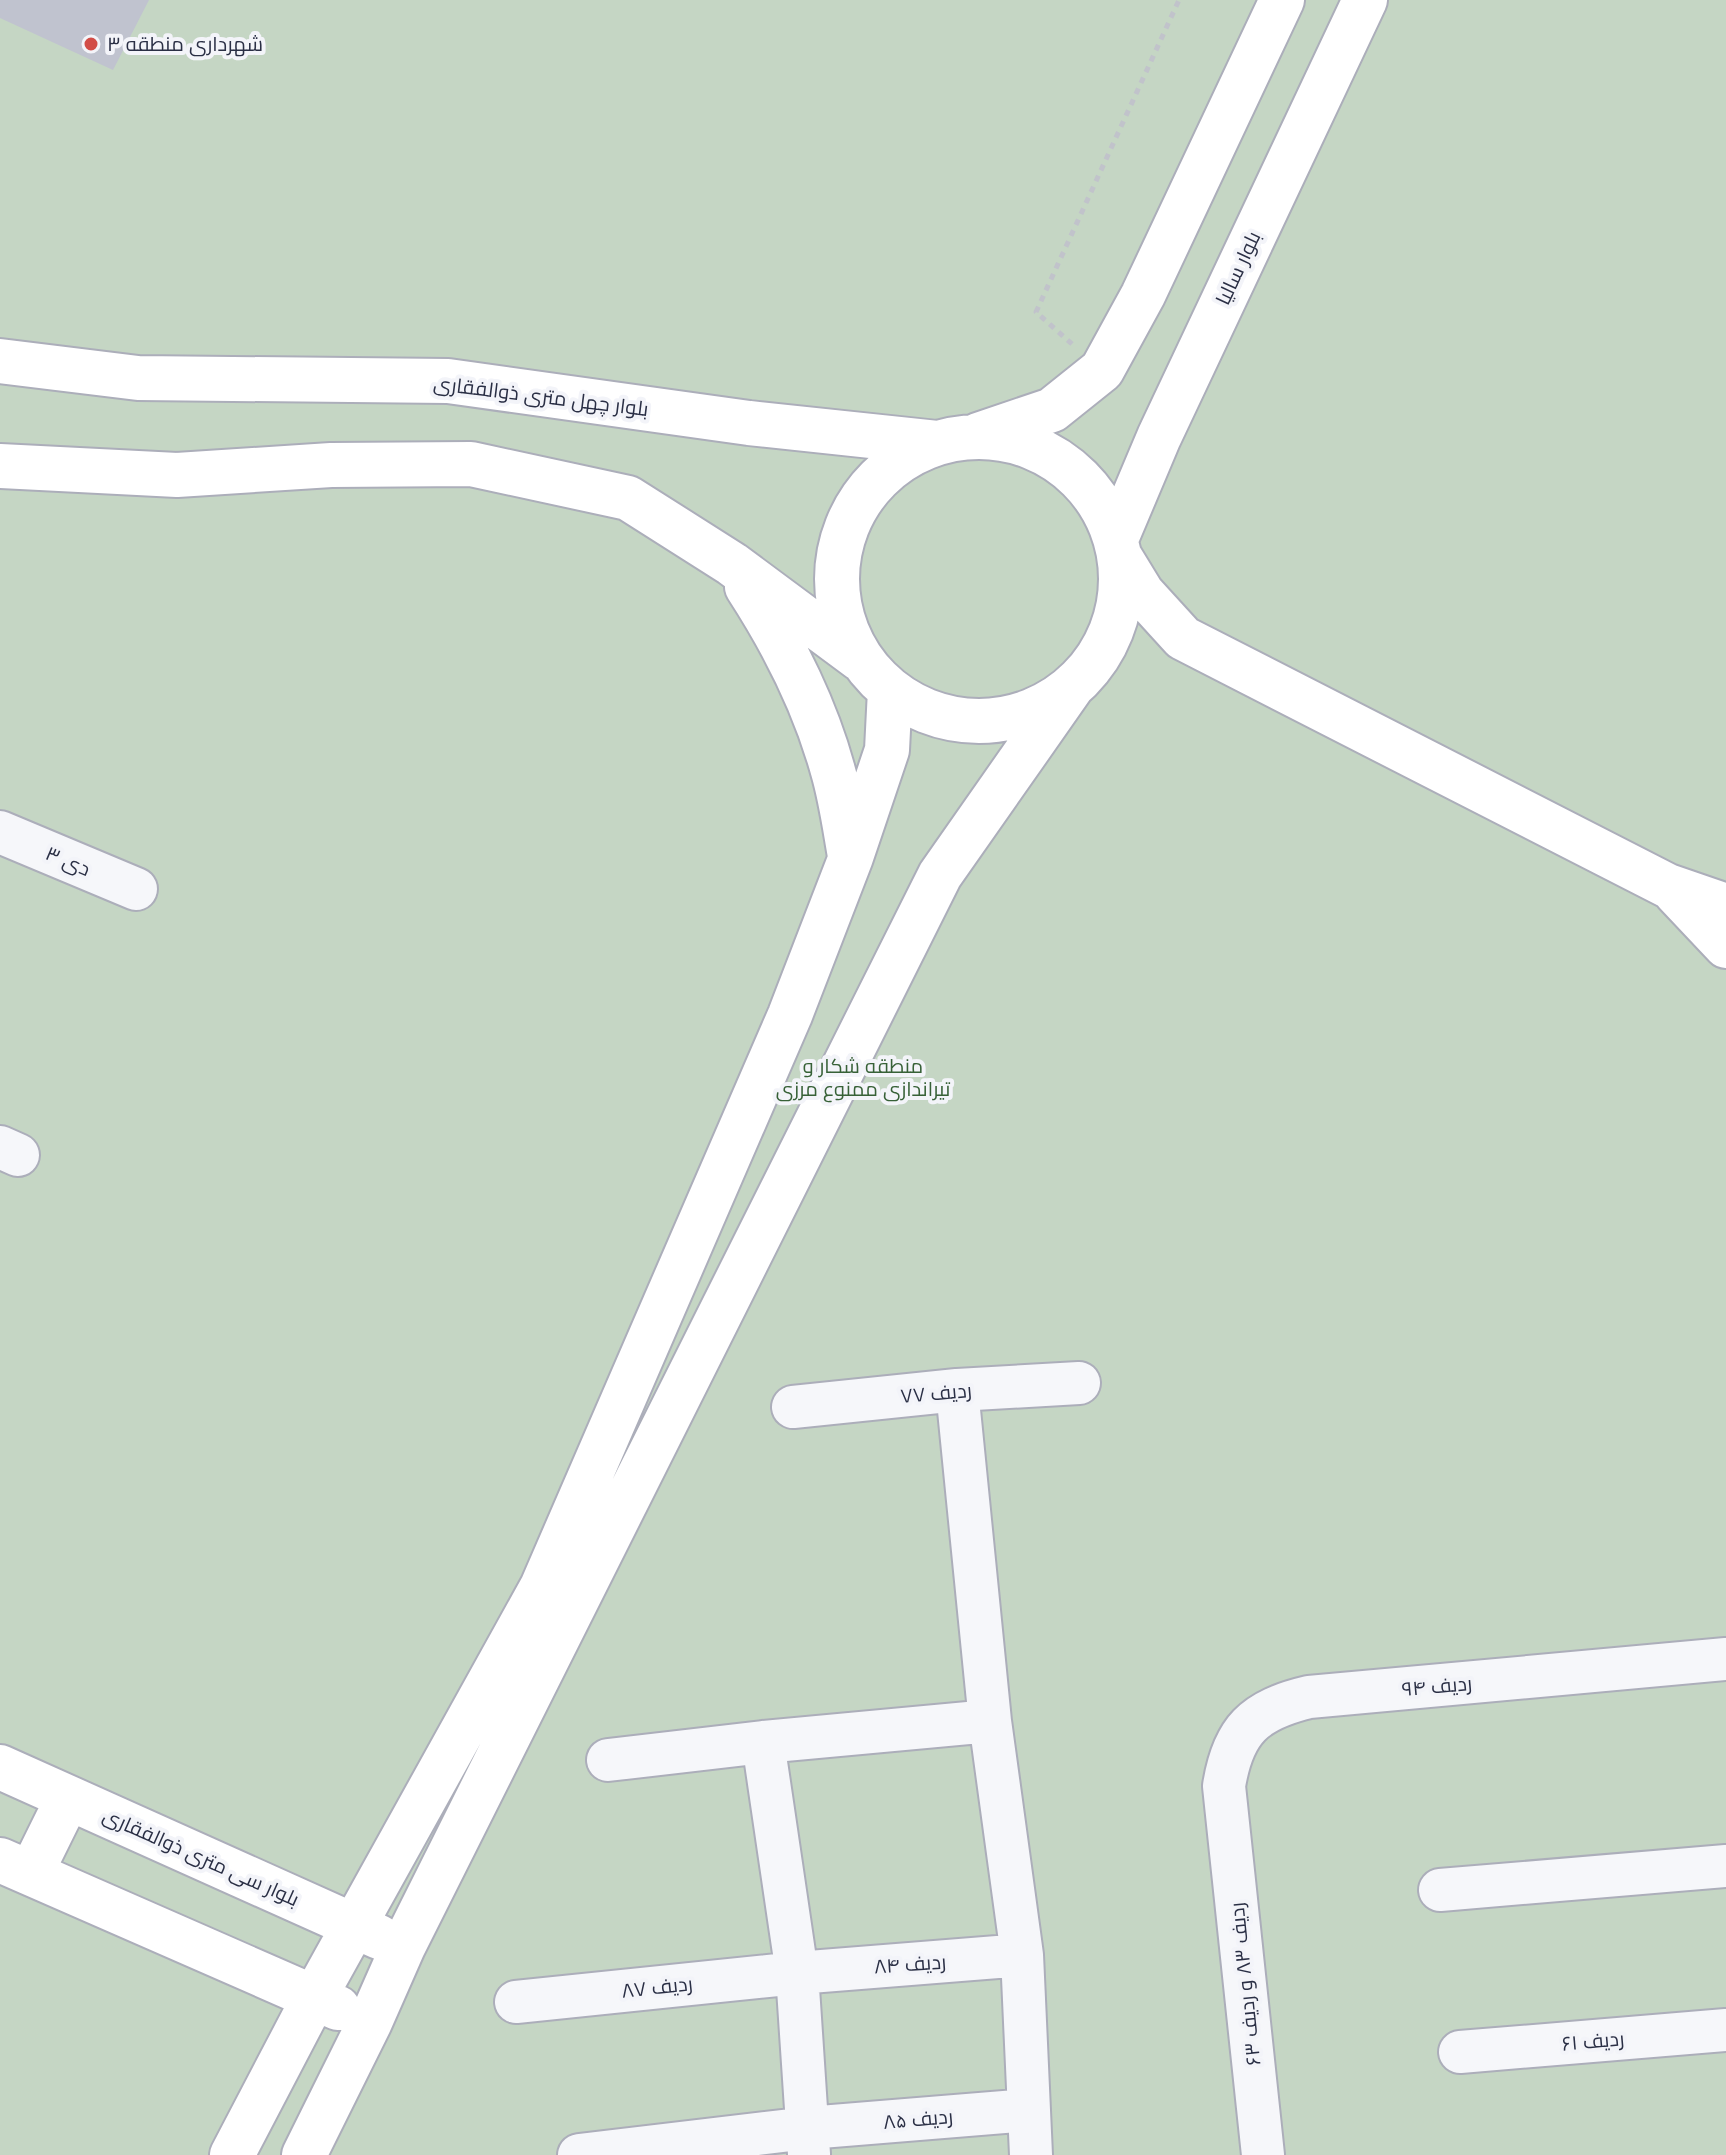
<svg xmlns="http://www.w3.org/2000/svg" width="1726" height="2155" viewBox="0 0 1726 2155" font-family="Montserrat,Cairo,sans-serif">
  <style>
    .green { fill: #c5d6c4 }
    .building { fill: #c0c3cf }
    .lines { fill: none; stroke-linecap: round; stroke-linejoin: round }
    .minor-casing { stroke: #acaeba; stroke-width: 46 }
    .secondary-casing { stroke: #acaeba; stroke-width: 48 }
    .path { stroke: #c1c3cb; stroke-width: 5; stroke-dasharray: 6 6; stroke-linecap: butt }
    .minor { stroke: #f6f7fa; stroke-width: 42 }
    .secondary { stroke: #fff; stroke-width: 44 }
    .poi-dot { fill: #d24d47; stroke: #f3f4f9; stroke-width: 3 }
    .labels { text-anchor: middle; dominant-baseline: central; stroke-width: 8; stroke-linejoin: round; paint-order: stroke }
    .poi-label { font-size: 20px; fill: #2a2f45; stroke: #f3f4f9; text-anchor: start }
    .street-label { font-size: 20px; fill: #2a2f45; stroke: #f3f4f9 }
    .park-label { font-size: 20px; fill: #376137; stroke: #f3f4f9 }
  </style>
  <rect width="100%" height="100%" fill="#e3e5ec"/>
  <!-- green -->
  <path class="green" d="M0 0H1726V2155H0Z"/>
  <!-- building -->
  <path class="building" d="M0 0H149L113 70 0 18Z"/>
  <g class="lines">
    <defs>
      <path id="minor" d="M0 832 136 889
        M0 1147 18 1155
        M957 1390 990 1721 1022 1955 1031 2155
        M793 1407 957 1390 1079 1383
        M763 1742 797 1973 809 2154
        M608 1760 763 1742 990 1721
        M1440 1890 1726 1866
        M516 2002 797 1973 1022 1955
        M1460 2052 1726 2030
        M579 2155 808 2128 1028 2110
        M1263 2155 1224 1786C1233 1730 1254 1710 1309 1697L1726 1659"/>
      <path id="secondary" d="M0 361 138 378 448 381 749 423 937 443
        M978 435 1052 410 1102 370 1143 295 1282 0
        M837 579a142 142 0 1 1 284 0a142 142 0 1 1-284 0Z
        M0 466 177 475 331 465 471 464 628 498 732 564 860 659
        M1116 539 1159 437 1365 0
        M1120 557 1142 593 1183 638 1668 886 1726 906
        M747 587C784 644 815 705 833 771 841 798 845 828 850 856
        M1676 893 1726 946
        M0 1767 379 1937
        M0 1860 338 2008
        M31 1873 68 1798
        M232 2155 314 1998 542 1587 790 1015 851 857 887 750 890 690
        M304 2155 370 2022 403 1947 940 875 1071 688"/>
    </defs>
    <!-- minor casing -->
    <use href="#minor" class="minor-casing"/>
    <!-- secondary casing -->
    <use href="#secondary" class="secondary-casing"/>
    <!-- path -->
    <path class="path" d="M1072 344 1036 312 1179 0"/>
    <!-- minor -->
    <use href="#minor" class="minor"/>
    <!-- secondary -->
    <use href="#secondary" class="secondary"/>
  </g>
  <!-- markers -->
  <circle class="poi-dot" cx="91" cy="44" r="8"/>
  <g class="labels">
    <!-- poi labels -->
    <g class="poi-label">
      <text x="107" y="44">شهرداری منطقه ۳</text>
    </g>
    <!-- street labels -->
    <g class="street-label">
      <text transform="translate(1238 268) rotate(-65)">بلوار سالیا</text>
      <text transform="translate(541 396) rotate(7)">بلوار چهل متری ذوالفقاری</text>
      <text transform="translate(68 861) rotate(23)">دی ۳</text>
      <text transform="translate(936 1393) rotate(-5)">ردیف ۷۷</text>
      <text transform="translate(1437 1686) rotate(-5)">ردیف ۹۴</text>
      <text transform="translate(201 1857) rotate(24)">بلوار سی متری ذوالفقاری</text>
      <text transform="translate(910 1964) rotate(-4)">ردیف ۸۴</text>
      <text transform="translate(1245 1984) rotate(-96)">ردیف ۸۳ و ردیف ۶۳</text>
      <text transform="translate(657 1987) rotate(-6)">ردیف ۸۷</text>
      <text transform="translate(1593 2041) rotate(-5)">ردیف ۶۱</text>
      <text transform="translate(918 2119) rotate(-5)">ردیف ۸۵</text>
    </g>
    <!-- park labels -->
    <g class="park-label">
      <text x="863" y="1066">منطقه شکار و<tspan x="863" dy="23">تیراندازی ممنوع مرزی</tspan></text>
    </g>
  </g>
</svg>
